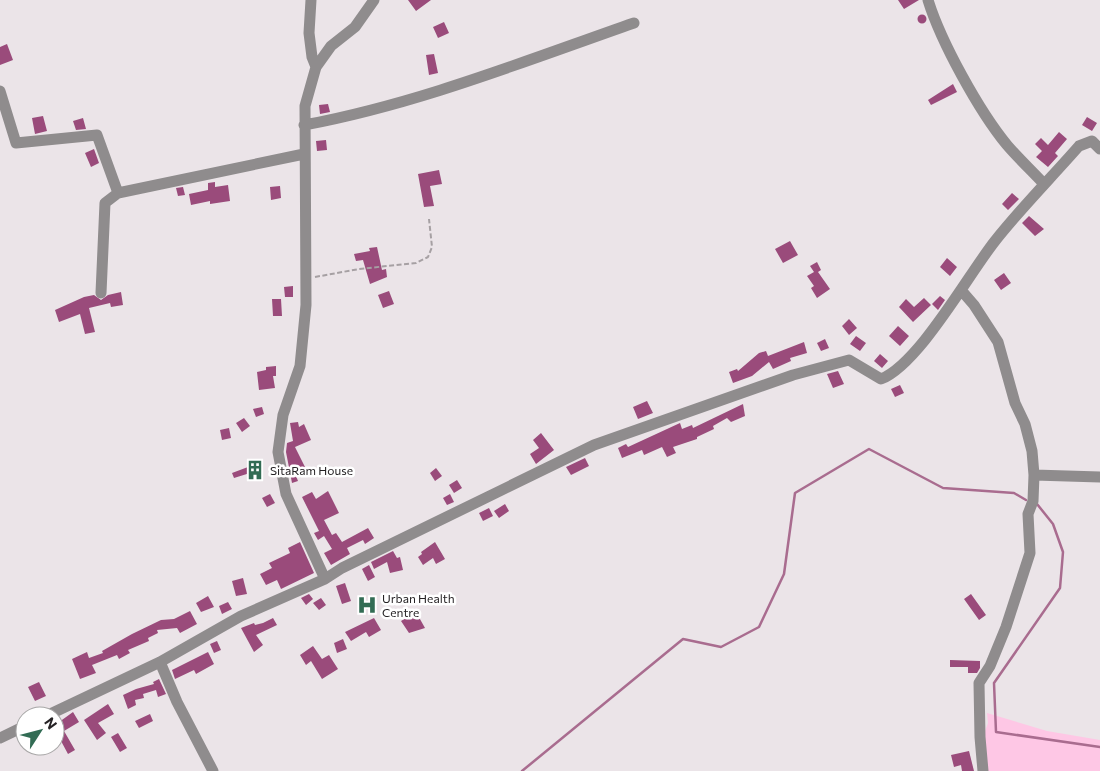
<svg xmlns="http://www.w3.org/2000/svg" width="1100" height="771" viewBox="0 0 1100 771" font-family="Commissioner,sans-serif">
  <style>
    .green { fill: #fec7e5 }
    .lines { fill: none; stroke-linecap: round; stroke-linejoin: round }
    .stream { stroke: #a96c8f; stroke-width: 2.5 }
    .building { fill: #9a4b7b }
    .path { stroke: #a6a0a3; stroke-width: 2; stroke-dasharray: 5 2.5; stroke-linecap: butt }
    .minor { stroke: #8f8c8d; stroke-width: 11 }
    .labels { text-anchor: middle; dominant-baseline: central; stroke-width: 5; stroke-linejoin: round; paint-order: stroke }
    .poi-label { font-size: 12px; fill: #252224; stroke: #fff; text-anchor: start }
  </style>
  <rect width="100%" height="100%" fill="#ebe4e8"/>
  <!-- green -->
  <path class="green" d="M987 713 1047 731 1100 740V771H987L981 742 988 723Z"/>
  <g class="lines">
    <!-- stream -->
    <path class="stream" d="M1037 504 1053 524 1063 552 1060 588 994 683 996 732 1100 747
      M522 771 683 639 721 647 759 627 784 574 795 493 869 449 943 488 1014 493 1026 500"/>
  </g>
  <!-- building -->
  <path class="building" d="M408 0H431L416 11Z
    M898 0H919L904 9Z
    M917.5 19a4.5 4.5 0 1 1 9 0a4.5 4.5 0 1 1-9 0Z
    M444 22 449 33 438 38 433 27Z
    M7 44 13 60 0 65V47Z
    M434 54 438 73 429 75 426 55Z
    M953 84 957 92 931 105 928 100Z
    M328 104 330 112 320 114 319 105Z
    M43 116 47 131 35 134 32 118Z
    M1087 117 1097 123 1092 131 1082 125Z
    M83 118 86 129 76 130 73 121Z
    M1059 132 1067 139 1055 153 1058 156 1048 167 1036 157 1042 151 1035 144 1041 138 1048 145Z
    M326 140 327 150 317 151 316 141Z
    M94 149 99 163 91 167 85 153Z
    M439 170 442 184 430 186 434 206 424 207 418 174Z
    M215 182V187L228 185 230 201 210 204V201L191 205 189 194 208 190V183Z
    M280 186 281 198 271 200 270 187Z
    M183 187 185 195 178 196 176 188Z
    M1012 193 1019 199 1008 210 1002 204Z
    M1029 216 1044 229 1035 236 1022 223Z
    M790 241 798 255 783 263 775 249Z
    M377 247 382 270 386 269 387 277 370 284 363 260 356 261 354 254 370 251 369 248Z
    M947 258 957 267 950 276 940 267Z
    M817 262 821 270 818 272 830 289 817 298 811 288 814 286 807 276 814 272 810 266Z
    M1004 273 1011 283 1001 290 994 280Z
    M293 286V297H285L284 287Z
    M389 291 394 304 383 308 378 295Z
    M121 292 123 305 111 307 110 303 89 308 95 332 85 334 80 314 59 322 55 310 84 297 94 295 101 300 108 295Z
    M940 296 945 300 938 310 932 304Z
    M924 298 931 305 913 322 899 307 906 299 914 307Z
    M272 299H281L282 316H273Z
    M849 319 857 328 849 335 842 326Z
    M898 326 909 336 900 346 889 336Z
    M856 336 866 343 860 351 850 344Z
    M825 339 829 348 821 351 817 343Z
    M804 342 807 353 790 358 791 361 773 369 769 362 752 376 733 383 729 372 737 369 738 371 759 353 766 351 768 356Z
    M880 354 888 361 882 368 874 361Z
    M276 366V376H273L275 388 259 390 257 372 266 370V367Z
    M838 371 844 384 833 388 827 374Z
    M900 385 904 393 895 397 891 389Z
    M647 401 653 413 638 419 633 407Z
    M743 404 745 416 731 422 727 418 713 426 714 429 697 437V439L673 447 676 453 667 457 662 447 644 455 642 450 622 458 618 448 626 444 628 447 680 423 682 429 692 425 693 428Z
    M262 407 264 414 256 417 253 409Z
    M244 418 250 426 242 432 236 423Z
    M298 422 299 427 304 424 311 440 295 447 307 471 296 476 298 481 292 483 286 452 287 443 293 441 290 423Z
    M229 428 231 438 222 440 220 430Z
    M541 433 554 450 536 464 530 454 539 448 533 440Z
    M585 458 589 466 571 475 566 467Z
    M259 463 262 475 250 478V473L234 478 232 473Z
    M436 468 442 476 435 481 430 473Z
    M457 480 462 488 454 493 449 485Z
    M328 491 339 513 324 520 332 535 336 533 342 542 368 528 374 538 365 544 363 540 347 548 350 554 331 565 324 553 332 549 324 536 318 540 314 533 319 531 302 497 312 492 316 499Z
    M270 494 275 503 267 507 262 498Z
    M450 494 454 502 447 505 443 498Z
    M505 504 509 511 499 518 494 511Z
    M489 508 493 516 483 521 479 513Z
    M300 542 314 573 281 589 277 580 266 585 260 574 272 568 269 563 290 553 288 548Z
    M435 542 445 559 436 564 433 558 423 565 418 557 422 554 421 552Z
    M393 551 397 558 400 557 403 570 390 573 387 562 374 569 371 562Z
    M369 565 375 577 368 581 362 569Z
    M243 578 247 594 236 596 232 581Z
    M345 583 351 601 342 604 336 586Z
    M309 594 313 599 306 605 301 598Z
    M971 594 986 615 979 620 964 599Z
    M208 596 214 607 201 612 196 603Z
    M321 598 326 605 319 610 313 603Z
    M228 602 232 609 222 614 219 606Z
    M190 611 197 624 180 633 177 628 157 630 158 633 148 638 149 641 128 650 130 653 119 659 117 655 92 665 96 673 80 679 72 659 87 652 89 658 103 653 102 651 132 634 161 620 174 619Z
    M416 612 425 628 409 633 401 621Z
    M273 618 277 625 256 635 263 645 254 652 241 628 254 623 255 625 263 623Z
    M374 618 381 630 369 637 366 632 351 641 345 632Z
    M343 639 347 649 337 653 334 643Z
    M217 641 221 650 214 653 210 644Z
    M313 646 322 659 329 655 338 669 322 679 311 661 306 665 300 655Z
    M208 652 214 664 196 674 194 670 175 679 172 670Z
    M950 660 980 661V668L977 673H968V667H950Z
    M159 679 166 694 158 697 156 690 143 694 144 698 135 700 136 705 128 709 123 695 136 689 154 684 153 682Z
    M39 682 46 696 35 701 28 687Z
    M108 704 114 714 98 723 106 733 97 740 84 720Z
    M73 712 79 722 64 731 75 750 68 754 61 741 58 743 55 739V725Z
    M150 714 153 721 139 728 135 721Z
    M118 733 127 748 120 752 111 737Z
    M969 751 974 771H962L961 765 954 767 951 755Z"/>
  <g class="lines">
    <!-- path -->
    <path class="path" d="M315 277 359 269 416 263 428 257 432 247 429 219"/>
    <!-- minor -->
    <path class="minor" d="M311 0 309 33 312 57 316 67 305 106 306 305 300 366 283 415 278 452 286 494 325 579
      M928 0C941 42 979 111 1007 145 1019 159 1032 171 1044 184
      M316 67 331 46 355 27 374 0
      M0 91 16 143 97 135 118 193 105 203 101 293
      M304 125C417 104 525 61 634 23
      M118 193 304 154
      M961 290 974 305 998 342 1015 403 1025 424 1032 451 1034 475 1033 501 1028 514 1030 553 1006 627 990 666 979 683 980 737 983 771
      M1034 475 1100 477
      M160 662 177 702 213 771
      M46 716 160 662 241 616 325 579 342 568 594 445 793 375 849 360 881 379C919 364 968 275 995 241 1021 208 1051 178 1079 146L1092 141 1100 149
      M0 738 25 726"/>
  </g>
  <!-- icons -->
  <defs>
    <symbol id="building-bare" viewBox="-9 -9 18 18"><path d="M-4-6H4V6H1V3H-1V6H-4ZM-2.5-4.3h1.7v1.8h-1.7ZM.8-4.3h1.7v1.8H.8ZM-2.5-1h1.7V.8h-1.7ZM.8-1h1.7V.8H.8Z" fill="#326c54" stroke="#fff" stroke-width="2.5" paint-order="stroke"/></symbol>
    <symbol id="hospital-bare" viewBox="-9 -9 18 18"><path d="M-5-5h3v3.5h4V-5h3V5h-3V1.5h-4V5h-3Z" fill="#326c54" stroke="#fff" stroke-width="2.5" paint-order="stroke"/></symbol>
  </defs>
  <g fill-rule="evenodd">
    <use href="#building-bare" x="241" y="456" width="28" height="28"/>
    <use href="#hospital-bare" x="353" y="591" width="28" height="28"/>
  </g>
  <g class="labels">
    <!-- poi labels -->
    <g class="poi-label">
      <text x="270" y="470">SitaRam House</text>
      <text x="382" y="598">Urban Health<tspan x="382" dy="14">Centre</tspan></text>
    </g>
  </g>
  <!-- north arrow -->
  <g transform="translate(40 731) rotate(54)"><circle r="24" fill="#ffffff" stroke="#a8a7a7"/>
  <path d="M0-4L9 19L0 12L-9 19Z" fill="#326c54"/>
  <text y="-8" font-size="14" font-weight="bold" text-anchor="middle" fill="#252224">N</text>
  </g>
</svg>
